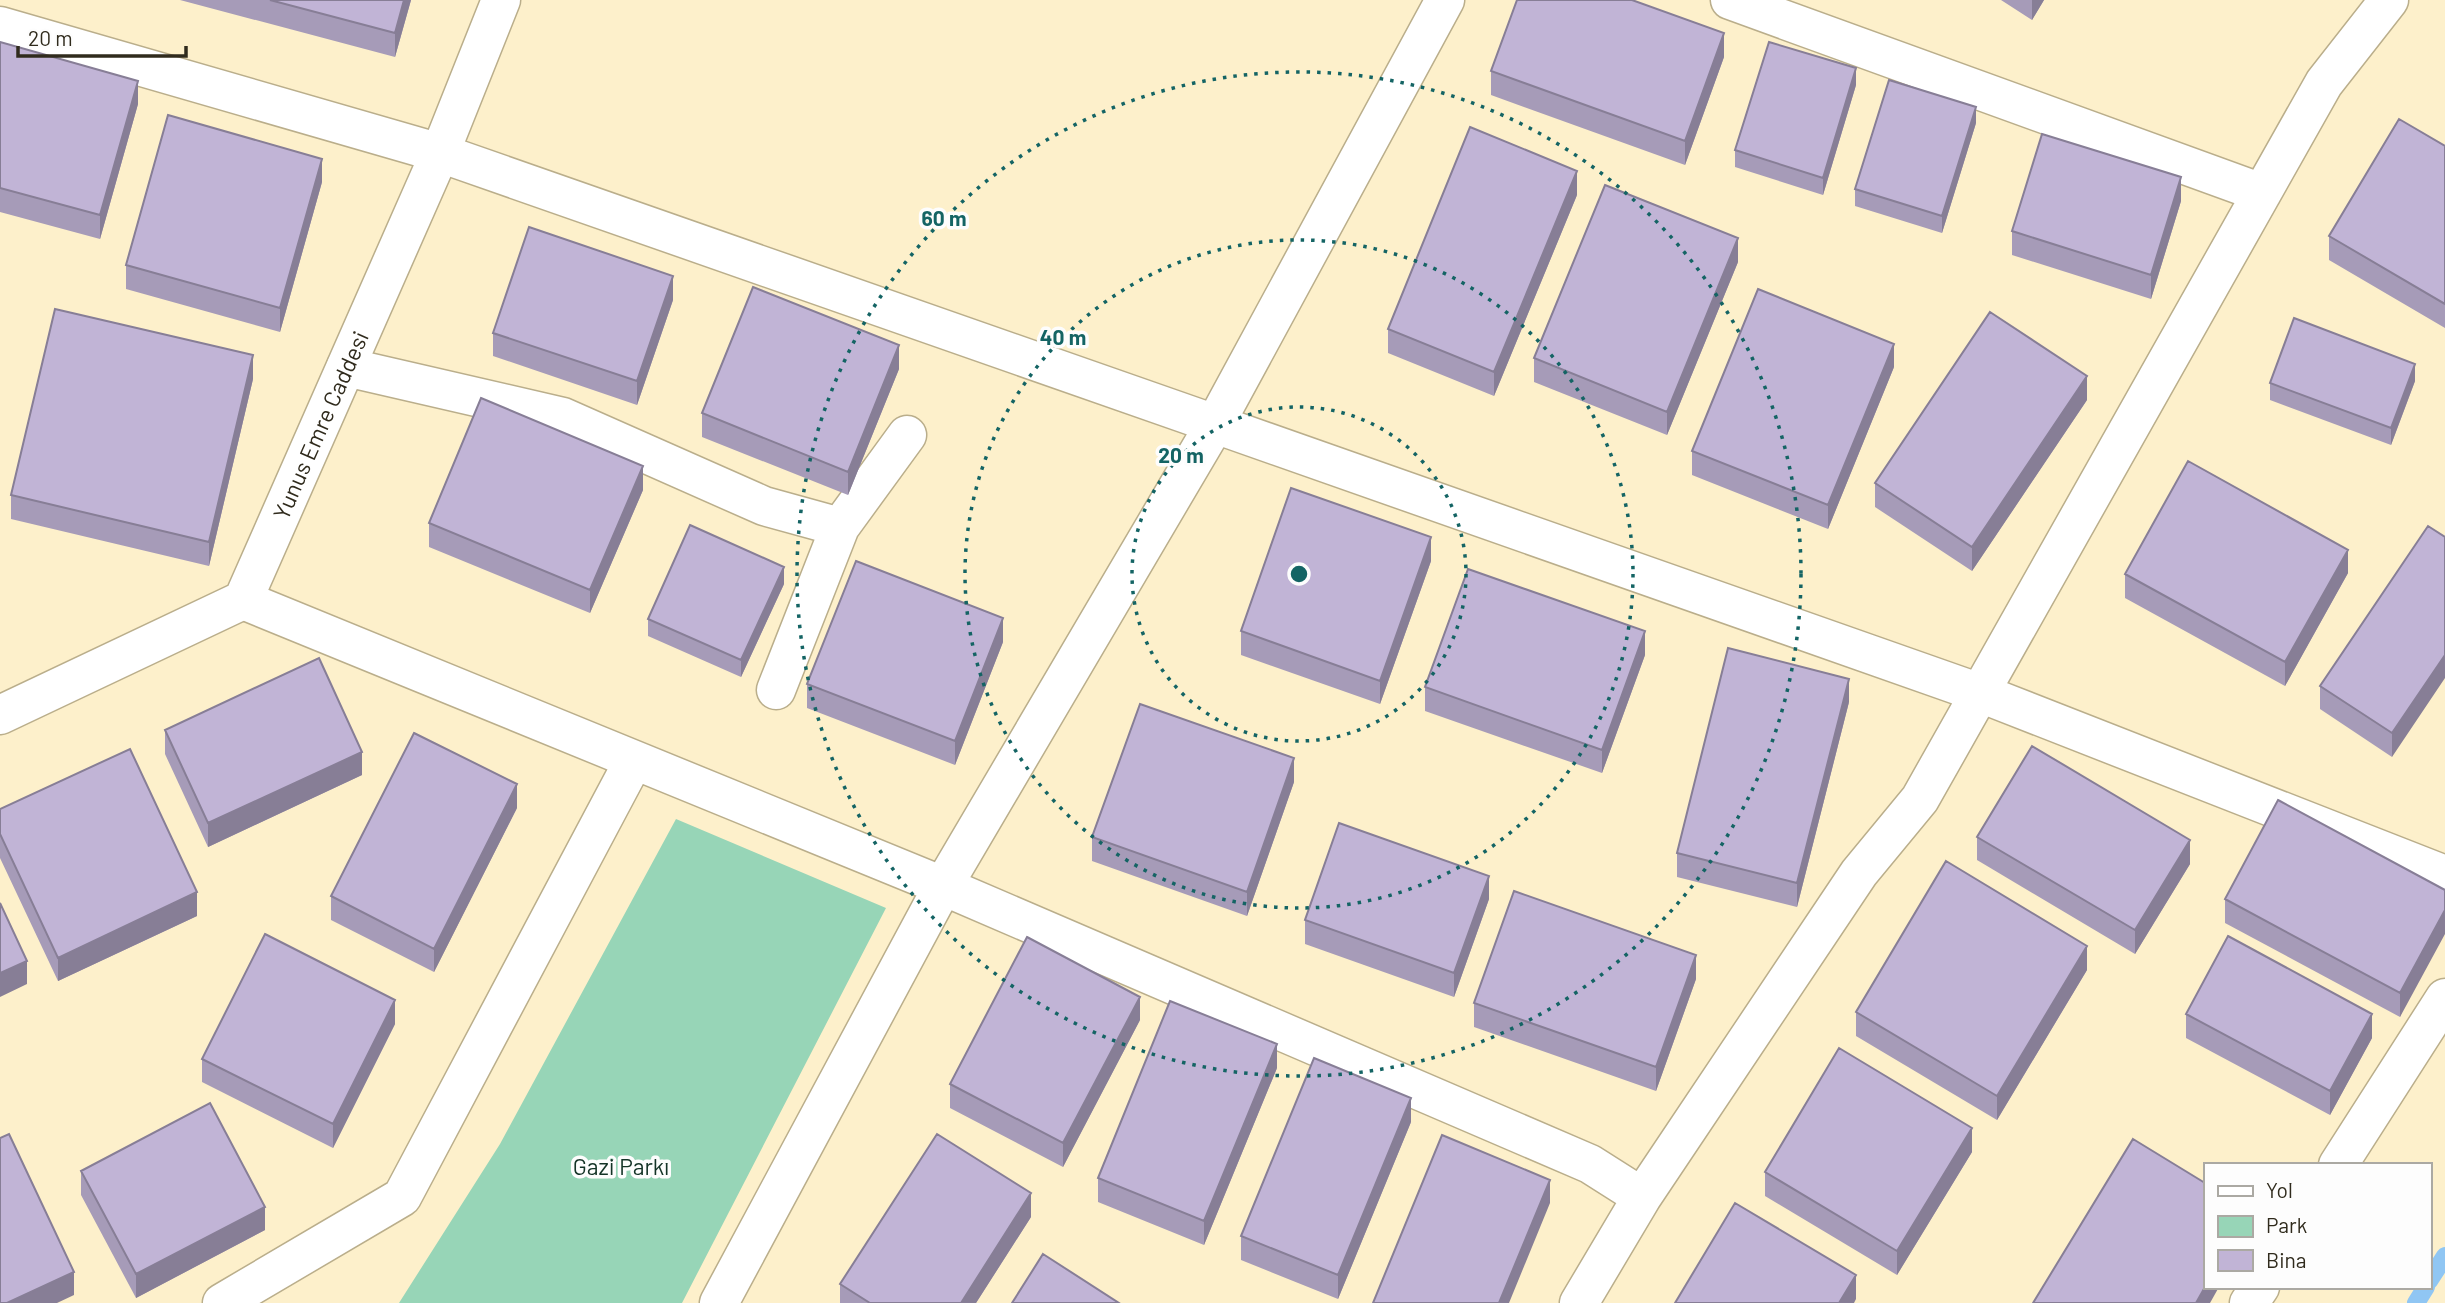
<svg xmlns="http://www.w3.org/2000/svg" width="2445" height="1303" viewBox="0 0 2445 1303" font-family="Barlow,sans-serif">
  <style>
    .green { fill: #97d5b7 }
    .lines { fill: none; stroke-linecap: round; stroke-linejoin: round }
    .stream { stroke: #90c6f3; stroke-width: 18 }
    .minor-casing { stroke: #baae8b; stroke-width: 41 }
    .tertiary-casing { stroke: #baae8b; stroke-width: 41 }
    .minor { stroke: #fff; stroke-width: 38 }
    .tertiary { stroke: #fff; stroke-width: 38 }
    .wall { fill: #a69bb8 }
    .shaded-wall { fill: #877e96 }
    .building { fill: #c1b4d6; stroke: #877e96; stroke-width: 2 }
    .ring { fill: none; stroke: #146464; stroke-width: 3.5; stroke-dasharray: 3.5 7 }
    .labels { text-anchor: middle; dominant-baseline: central; stroke-width: 7; stroke-linejoin: round; paint-order: stroke }
    .street-label { font-size: 23px; fill: #302b1d; stroke: #fdfdfd }
    .park-label { font-size: 23px; fill: #143427; stroke: #fdfdfd }
    .centre { fill: #146464; stroke: #fdfdfd; stroke-width: 3.5 }
    .ring-label { font-size: 21px; text-anchor: middle; font-weight: bold; fill: #146464; stroke: #fdfdfd; stroke-width: 7; stroke-linejoin: round; paint-order: stroke }
  </style>
  <rect width="100%" height="100%" fill="#fdf0cb"/>
  <!-- green -->
  <path class="green" d="M676 819 886 908 682 1303H399L500 1144Z"/>
  <g class="lines">
    <!-- stream -->
    <path class="stream" d="M2429 1281 2445 1256
      M2416 1303 2426 1287"/>
    <defs>
      <path id="minor" d="M1730 0 2262 193
        M0 26 440 153 1215 424 1445 0
        M346 367 563 417 764 506 840 527 907 435
        M243 600 943 886 1590 1164 1642 1197 1859 873 1920 799 2324 83 2389 0
        M776 690 840 527
        M2338 1165 2445 998
        M222 1303 402 1197 634 760
        M719 1303 943 886 1215 424 1980 693 2445 875
        M1579 1303 1642 1197
        M2249 1303 2260 1287"/>
      <g id="tertiary">
        <path id="s1" d="M0 715 243 600 440 153 501 0"/>
      </g>
    </defs>
    <!-- minor casing -->
    <use href="#minor" class="minor-casing"/>
    <!-- tertiary casing -->
    <use href="#tertiary" class="tertiary-casing"/>
    <!-- minor -->
    <use href="#minor" class="minor"/>
    <!-- tertiary -->
    <use href="#tertiary" class="tertiary"/>
  </g>
  <!-- wall -->
  <path class="wall" d="M180 0H411L395 57Z
    M2001 0H2044L2032 20Z
    M0 42 138 104 100 239 0 212Z
    M1724 57 1685 165 1491 95V71Z
    M1856 85 1823 195 1735 167V150Z
    M1976 123 1942 233 1855 206V189Z
    M2445 146V328L2329 260V236Z
    M322 182 280 332 126 289V265Z
    M1577 195 1494 396 1388 353V329Z
    M2181 201 2151 299 2012 255V231Z
    M1738 262 1667 435 1534 382V358Z
    M673 300 637 405 493 356V333Z
    M1894 367 1828 529 1692 475V451Z
    M899 369 848 495 702 437V413Z
    M253 379 209 566 11 519V495Z
    M2415 381 2391 445 2270 400V383Z
    M2087 400 1972 571 1875 507V483Z
    M643 490 590 613 429 547V523Z
    M2428 526 2392 757 2320 709V686Z
    M1431 561 1380 704 1241 655V631Z
    M2348 573 2285 686 2125 598V574Z
    M784 584 741 677 648 636V619Z
    M1003 642 955 765 807 708V684Z
    M1645 655 1602 773 1425 711V687Z
    M1849 702 1797 907 1677 877V853Z
    M165 730 362 775 208 847 165 754Z
    M1294 782 1247 916 1092 861V837Z
    M517 808 434 972 331 920V896Z
    M0 809 197 916 58 981 0 858Z
    M1977 837 2190 864 2135 954 1977 860Z
    M2445 890 2400 1017 2225 923V899Z
    M1489 899 1454 997 1305 944V920Z
    M2087 970 1997 1120 1856 1036V1012Z
    M1696 979 1656 1091 1474 1027V1003Z
    M2186 1014 2372 1038 2330 1115 2186 1038Z
    M1140 1020 1063 1167 950 1108V1084Z
    M395 1024 333 1148 202 1082V1059Z
    M1277 1068 1204 1245 1098 1202V1178Z
    M1411 1122 1338 1299 1241 1260V1236Z
    M1972 1152 1897 1275 1765 1196V1172Z
    M81 1171 265 1230 136 1298 81 1195Z
    M1031 1217 976 1303H840V1284Z"/>
  <!-- shaded-wall -->
  <path class="shaded-wall" d="M404 0H411L395 57V33Z
    M2032 0H2044L2032 20Z
    M1724 33V57L1685 165V141Z
    M1856 68V85L1823 195V178Z
    M138 81V104L100 239V215Z
    M1976 107V123L1942 233V216Z
    M322 159V182L280 332V308Z
    M1577 171V195L1494 396V372Z
    M2181 177V201L2151 299V275Z
    M1738 238V262L1667 435V412Z
    M673 276V300L637 405V381Z
    M1894 344V367L1828 529V505Z
    M899 345V369L848 495V472Z
    M253 355V379L209 566V542Z
    M2415 364V381L2391 445V428Z
    M2087 376V400L1972 571V547Z
    M643 466V490L590 613V590Z
    M1431 537V561L1380 704V681Z
    M2348 550V573L2285 686V662Z
    M784 567V584L741 677V660Z
    M1003 618V642L955 765V741Z
    M1645 631V655L1602 773V750Z
    M2445 655V678L2392 757V733Z
    M1849 679V702L1797 907V883Z
    M362 752V775L208 847V823Z
    M1294 758V782L1247 916V892Z
    M517 784V808L434 972V949Z
    M2190 840V864L2135 954V930Z
    M1489 876V899L1454 997V973Z
    M197 892V916L58 981V958Z
    M2445 910V934L2400 1017V993Z
    M2087 946V970L1997 1120V1096Z
    M1696 955V979L1656 1091V1067Z
    M27 961V984L0 997V973Z
    M1140 997V1020L1063 1167V1143Z
    M395 1000V1024L333 1148V1124Z
    M2372 1014V1038L2330 1115V1091Z
    M1277 1044V1068L1204 1245V1221Z
    M1411 1098V1122L1338 1299V1275Z
    M1972 1128V1152L1897 1275V1251Z
    M1550 1180V1203L1509 1303H1499Z
    M1031 1193V1217L976 1303H961Z
    M265 1207V1230L136 1298V1274Z
    M74 1272V1295L57 1303H7Z
    M1856 1275V1299L1854 1303H1839Z
    M2205 1287H2219L2210 1303H2196Z"/>
  <!-- building -->
  <path class="building" d="M270 0H404L395 33Z
    M1517 0H1632L1724 33 1685 141 1491 71Z
    M0 42 138 81 100 215 0 188Z
    M1769 42 1856 68 1823 178 1735 150Z
    M1889 80 1976 107 1942 216 1855 189Z
    M168 115 322 159 280 308 126 265Z
    M2399 119 2445 146V304L2329 236Z
    M1470 127 1577 171 1494 372 1388 329Z
    M2042 134 2181 177 2151 275 2012 231Z
    M1605 185 1738 238 1667 412 1534 358Z
    M529 227 673 276 637 381 493 333Z
    M753 287 899 345 848 472 702 413Z
    M1758 289 1894 344 1828 505 1692 451Z
    M55 309 253 355 209 542 11 495Z
    M1990 312 2087 376 1972 547 1875 483Z
    M2294 318 2415 364 2391 428 2270 383Z
    M481 398 643 466 590 590 429 523Z
    M2188 461 2348 550 2285 662 2125 574Z
    M1291 488 1431 537 1380 681 1241 631Z
    M690 525 784 567 741 660 648 619Z
    M2428 526 2445 537V655L2392 733 2320 686Z
    M856 561 1003 618 955 741 807 684Z
    M1468 569 1645 631 1602 750 1425 687Z
    M1728 648 1849 679 1797 883 1677 853Z
    M319 658 362 752 208 823 165 730Z
    M1140 704 1294 758 1247 892 1092 837Z
    M414 733 517 784 434 949 331 896Z
    M2032 746 2190 840 2135 930 1977 837Z
    M130 749 197 892 58 958 0 834V809Z
    M2278 800 2445 890V910L2400 993 2225 899Z
    M1339 823 1489 876 1454 973 1305 920Z
    M1946 861 2087 946 1997 1096 1856 1012Z
    M1514 891 1696 955 1656 1067 1474 1003Z
    M0 903 27 961 0 973Z
    M265 934 395 1000 333 1124 202 1059Z
    M2228 936 2372 1014 2330 1091 2186 1014Z
    M1027 937 1140 997 1063 1143 950 1084Z
    M1170 1001 1277 1044 1204 1221 1098 1178Z
    M1839 1048 1972 1128 1897 1251 1765 1172Z
    M1314 1058 1411 1098 1338 1275 1241 1236Z
    M210 1103 265 1207 136 1274 81 1171Z
    M9 1134 74 1272 7 1303H0V1138Z
    M937 1134 1031 1193 961 1303H870L840 1284Z
    M1442 1135 1550 1180 1499 1303H1373Z
    M2133 1139 2205 1183V1287L2196 1303H2033Z
    M1735 1203 1856 1275 1839 1303H1675Z
    M1043 1254 1119 1303H1012Z"/>
  <!-- distance rings -->
  <g class="ring">
    <circle cx="1299" cy="574" r="167"/>
    <circle cx="1299" cy="574" r="334"/>
    <circle cx="1299" cy="574" r="502"/>
  </g>
  <g class="labels">
    <!-- street labels -->
    <g class="street-label">
      <text stroke="none"><textPath href="#s1" startOffset="460">Yunus Emre Caddesi</textPath></text>
    </g>
    <!-- park labels -->
    <g class="park-label">
      <text x="621" y="1166">Gazi Parkı</text>
    </g>
  </g>
  <circle cx="1299" cy="574" r="10" class="centre"/>
  <g class="ring-label">
    <text x="944" y="226">60 m</text>
    <text x="1063" y="345">40 m</text>
    <text x="1181" y="463">20 m</text>
  </g>
  <!-- legend -->
  <rect x="2204" y="1163" width="228" height="126" fill="#fdfdfd" stroke="#aba9a3" stroke-width="2"/>
  <rect x="2218" y="1186" width="35" height="10" fill="#ffffff" stroke="#aba9a3" stroke-width="2"/>
  <text x="2266" y="1198" font-size="21" fill="#302b1d">Yol</text>
  <rect x="2218" y="1216" width="35" height="21" fill="#97d5b7" stroke="#aba9a3" stroke-width="2"/>
  <text x="2266" y="1233" font-size="21" fill="#302b1d">Park</text>
  <rect x="2218" y="1250" width="35" height="21" fill="#c1b4d6" stroke="#aba9a3" stroke-width="2"/>
  <text x="2266" y="1268" font-size="21" fill="#302b1d">Bina</text>
  <!-- scale -->
  <path d="M18 46v10h168v-10" fill="none" stroke="#302b1d" stroke-width="3.5"/>
  <text x="28" y="46" font-size="21" fill="#302b1d" stroke="#fdfdfd" stroke-width="5" paint-order="stroke">20 m</text>
</svg>
